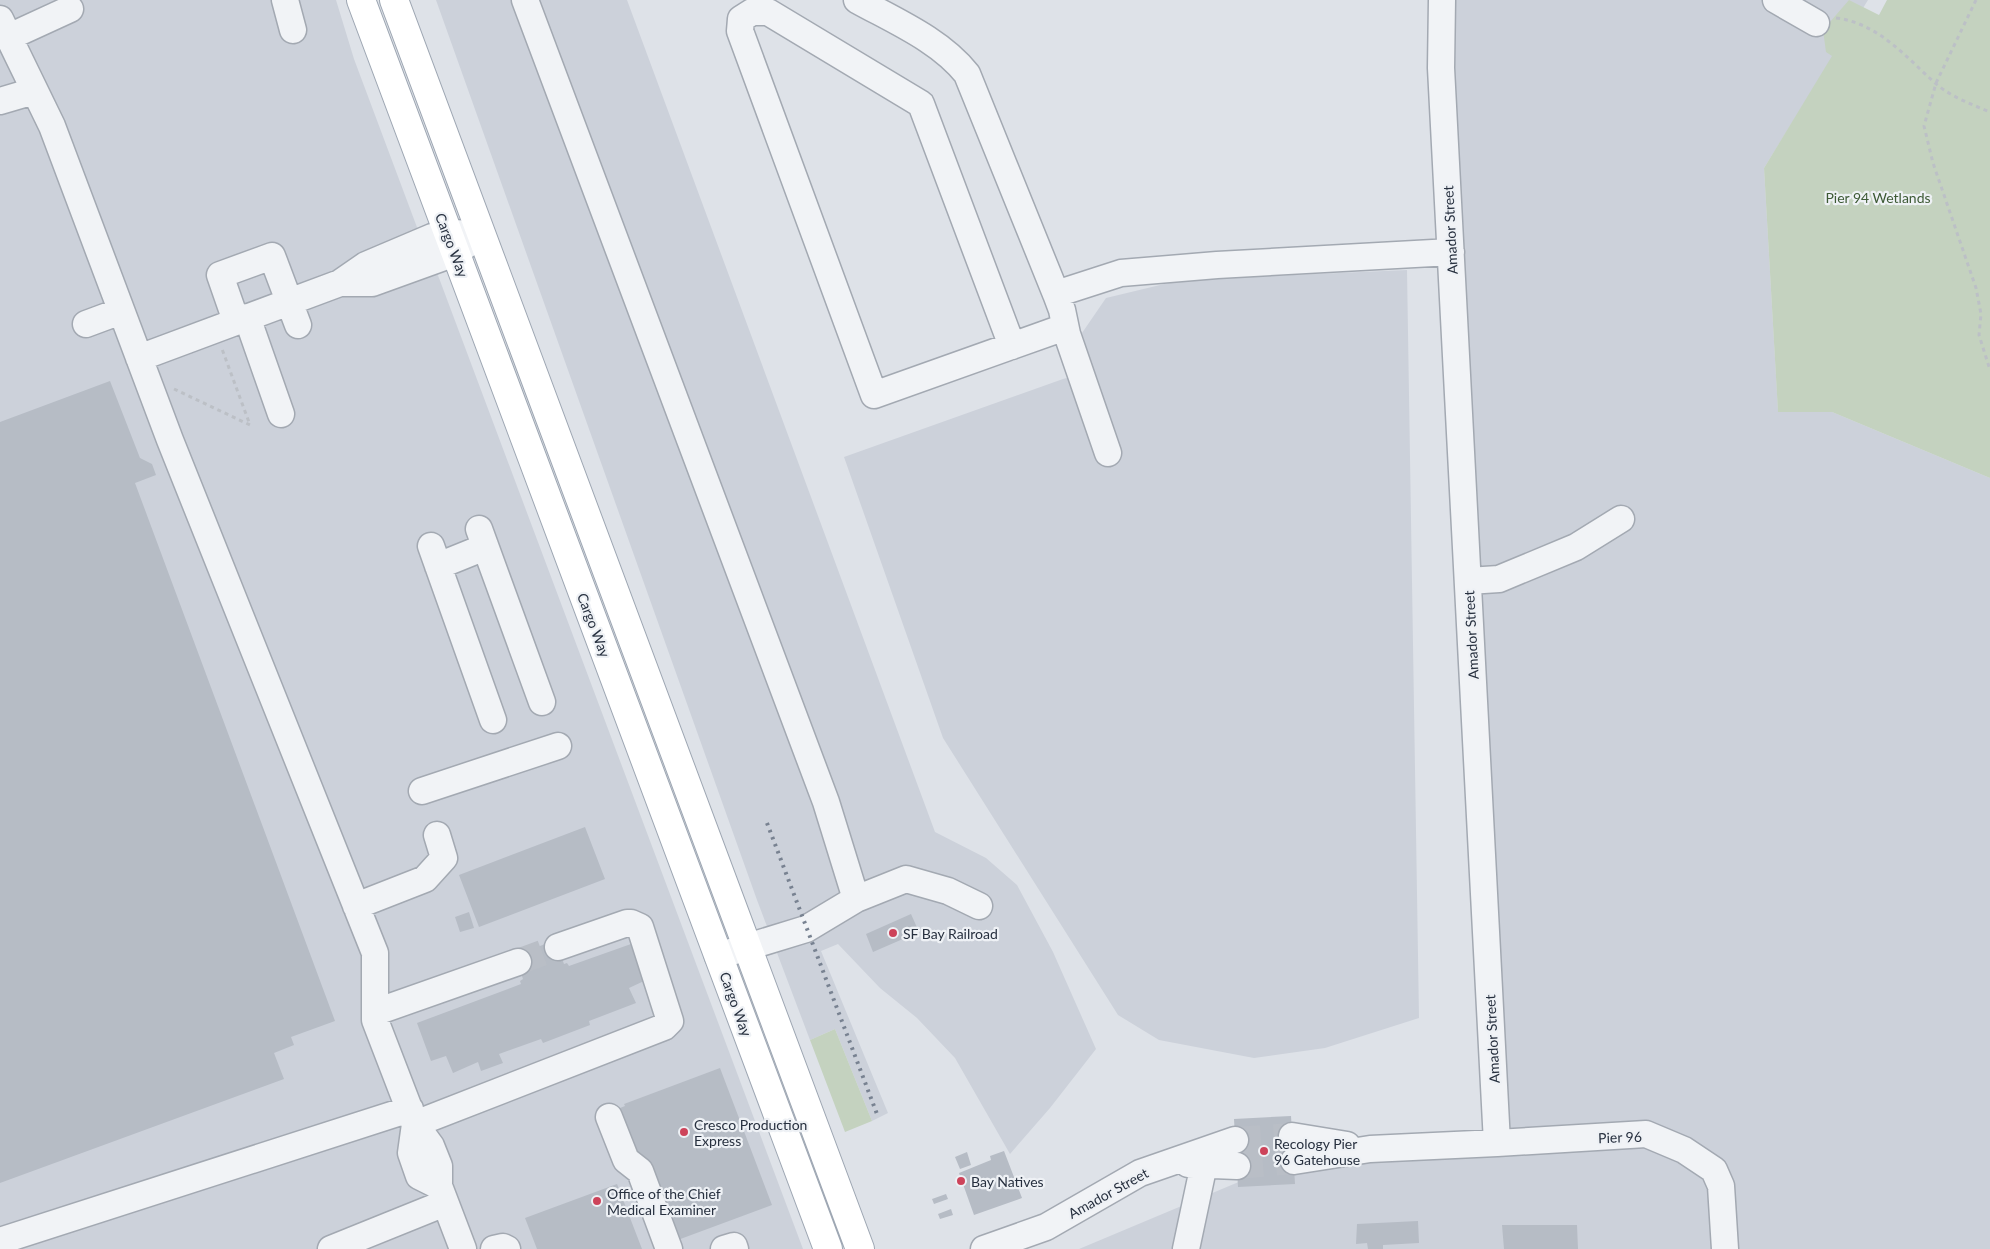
<svg xmlns="http://www.w3.org/2000/svg" width="1990" height="1249" viewBox="0 0 1990 1249" font-family="Lato,sans-serif">
  <style>
    .built { fill: #ccd1da }
    .green { fill: #c4d2bf }
    .building { fill: #b6bcc5 }
    .lines { fill: none; stroke-linecap: round; stroke-linejoin: round }
    .minor-tunnel { stroke: #b9bec6; stroke-width: 26; stroke-dasharray: 26 13; stroke-linecap: butt }
    .minor-casing { stroke: #a3a9b2; stroke-width: 29 }
    .major-casing { stroke: #9ea7b3; stroke-width: 30 }
    .path { stroke: #bcc0c6; stroke-width: 3; stroke-dasharray: 4 4; stroke-linecap: butt }
    .minor { stroke: #f1f3f6; stroke-width: 26 }
    .major { stroke: #fff; stroke-width: 28 }
    .rail { stroke: #788291; stroke-width: 4; stroke-dasharray: 2.5 5; stroke-linecap: butt }
    .poi-dot { fill: #cd435a; stroke: #eef1f5; stroke-width: 2 }
    .labels { text-anchor: middle; dominant-baseline: central; stroke-width: 4.5; stroke-linejoin: round; paint-order: stroke }
    .park-label { font-size: 14px; fill: #3d5a35; stroke: #eef1f5 }
    .street-label { font-size: 14px; fill: #27303f; stroke: #eef1f5 }
    .poi-label { font-size: 14px; fill: #27303f; stroke: #eef1f5; text-anchor: start }
  </style>
  <rect width="100%" height="100%" fill="#dee2e8"/>
  <!-- built -->
  <path class="built" d="M0 0H336L354 59 418 230 439 278 803 1249H0Z
    M436 0H627L935 832 986 858 1017 885 1053 952 1096 1049 1050 1108 1010 1154 955 1058 917 1018 880 988 838 944 821 951 888 1113 872 1121 835 1029 810 1040 757 900Z
    M1445 0H1868L1764 168 1778 411 1832 412 1990 478V1249H1079L1322 1147 1497 1143Z
    M1407 270 1419 1018 1325 1048 1254 1058 1159 1040 1118 1015 943 738 844 457 1063 379 1093 371 1082 333 1106 298 1181 280Z"/>
  <!-- green -->
  <path class="green" d="M1849 0 1879 15 1887 0H1990V478L1832 412H1778L1764 168 1832 56 1826 52 1823 30Z
    M835 1029 872 1121 845 1132 810 1040Z"/>
  <!-- building -->
  <path class="building" d="M110 381 140 458 152 464 156 475 135 483 335 1021 291 1037 294 1045 274 1053 284 1079 0 1183V422Z
    M585 827 605 879 479 927 459 875Z
    M469 912 474 928 460 932 455 917Z
    M911 914 919 932 873 952 866 934Z
    M555 940 564 964 567 963 569 966 631 944 644 981 629 988 636 1003 589 1021 590 1025 543 1043 541 1039 499 1054 503 1063 481 1071 478 1062 453 1073 446 1056 431 1061 417 1023 521 984 520 981 523 979 515 956Z
    M720 1068 772 1205 675 1241 642 1155 633 1158 615 1110 625 1106 624 1104Z
    M1291 1116 1295 1184 1238 1187 1234 1119Z
    M1004 1151 1022 1198 974 1215 959 1173 991 1160 990 1156Z
    M967 1152 971 1165 960 1169 955 1157Z
    M617 1184 642 1249H537L525 1218Z
    M946 1194 948 1199 934 1204 932 1199Z
    M951 1209 953 1215 940 1219 938 1214Z
    M1418 1221 1419 1243 1383 1245V1249H1368L1367 1243 1356 1244 1357 1224Z
    M1502 1225H1577L1578 1249H1504Z"/>
  <g class="lines">
    <!-- minor-tunnel -->
    <path class="minor-tunnel" d="M518 962 558 947
      M1235 1140 1292 1136
      M1237 1166 1294 1161"/>
    <defs>
      <path id="minor" d="M285 0 293 30
        M525 0 826 802 856 899
        M857 0C895 21 940 40 967 74L1056 294
        M1776 0 1816 23
        M0 19 52 126 170 440 375 953V1020L415 1124 664 1027 670 1021 640 927 631 923H627L558 947
        M9 37 70 9
        M0 101 34 91
        M340 283H372L455 253 472 241
        M247 317 281 414
        M236 321 220 275 272 256 298 325
        M86 324 121 311
        M1012 346 921 104 768 12H752L741 19 740 31 874 395 1065 327
        M139 358 340 283 366 265 432 237 447 233 481 234
        M1108 453 1067 334 1062 310 1056 294 1121 273 1217 265 1451 252
        M479 529 542 702
        M431 546 493 720
        M438 566 485 547
        M1468 581 1499 579 1576 547 1621 519
        M422 791 558 746
        M356 906 425 879 444 858 437 835
        M718 956 806 929 856 899 906 879 948 891 979 906
        M376 1012 518 962
        M609 1117 626 1160 640 1171 669 1249
        M1292 1136 1347 1145
        M1497 1143 1646 1134 1684 1150 1714 1170 1721 1186 1725 1249
        M1294 1161 1370 1149 1497 1143 1441 68 1442 0
        M1188 1164 1237 1166
        M439 1186 419 1176 411 1153 415 1124 431 1146 439 1166V1186L463 1249
        M0 1241 410 1109
        M331 1249 445 1203
        M494 1249 503 1247 507 1249
        M724 1249 734 1246 735 1249
        M984 1249 1046 1227 1140 1173 1235 1140
        M1186 1249 1204 1164"/>
      <path id="major" d="M361 0 828 1249
        M394 0 860 1249"/>
    </defs>
    <!-- minor casing -->
    <use href="#minor" class="minor-casing"/>
    <!-- major casing -->
    <use href="#major" class="major-casing"/>
    <!-- path -->
    <path class="path" d="M1976 0 1936 83 1924 126 1933 163 1976 288 1981 314 1979 335 1990 370
      M1836 18C1878 23 1906 57 1935 83 1951 97 1971 104 1990 112
      M174 389 250 425 222 349"/>
    <!-- minor -->
    <use href="#minor" class="minor"/>
    <!-- major -->
    <use href="#major" class="major"/>
    <!-- rail -->
    <path class="rail" d="M767 823 877 1114"/>
  </g>
  <!-- markers -->
  <g class="poi-dot">
    <circle cx="893" cy="933" r="5"/>
    <circle cx="684" cy="1132" r="5"/>
    <circle cx="1264" cy="1151" r="5"/>
    <circle cx="961" cy="1181" r="5"/>
    <circle cx="597" cy="1201" r="5"/>
  </g>
  <g class="labels">
    <!-- park labels -->
    <g class="park-label">
      <text x="1878" y="197">Pier 94 Wetlands</text>
    </g>
    <!-- street labels -->
    <g class="street-label">
      <text transform="translate(1450 230) rotate(-93)">Amador Street</text>
      <text transform="translate(452 245) rotate(69)">Cargo Way</text>
      <text transform="translate(594 625) rotate(69)">Cargo Way</text>
      <text transform="translate(1471 635) rotate(-93)">Amador Street</text>
      <text transform="translate(736 1004) rotate(70)">Cargo Way</text>
      <text transform="translate(1492 1039) rotate(-93)">Amador Street</text>
      <text transform="translate(1620 1137) rotate(-2)">Pier 96</text>
      <text transform="translate(1108 1193) rotate(-29)">Amador Street</text>
    </g>
    <!-- poi labels -->
    <g class="poi-label">
      <text x="903" y="933">SF Bay Railroad</text>
      <text x="694" y="1124">Cresco Production<tspan x="694" dy="16">Express</tspan></text>
      <text x="1274" y="1143">Recology Pier<tspan x="1274" dy="16">96 Gatehouse</tspan></text>
      <text x="971" y="1181">Bay Natives</text>
      <text x="607" y="1193">Office of the Chief<tspan x="607" dy="16">Medical Examiner</tspan></text>
    </g>
  </g>
</svg>
